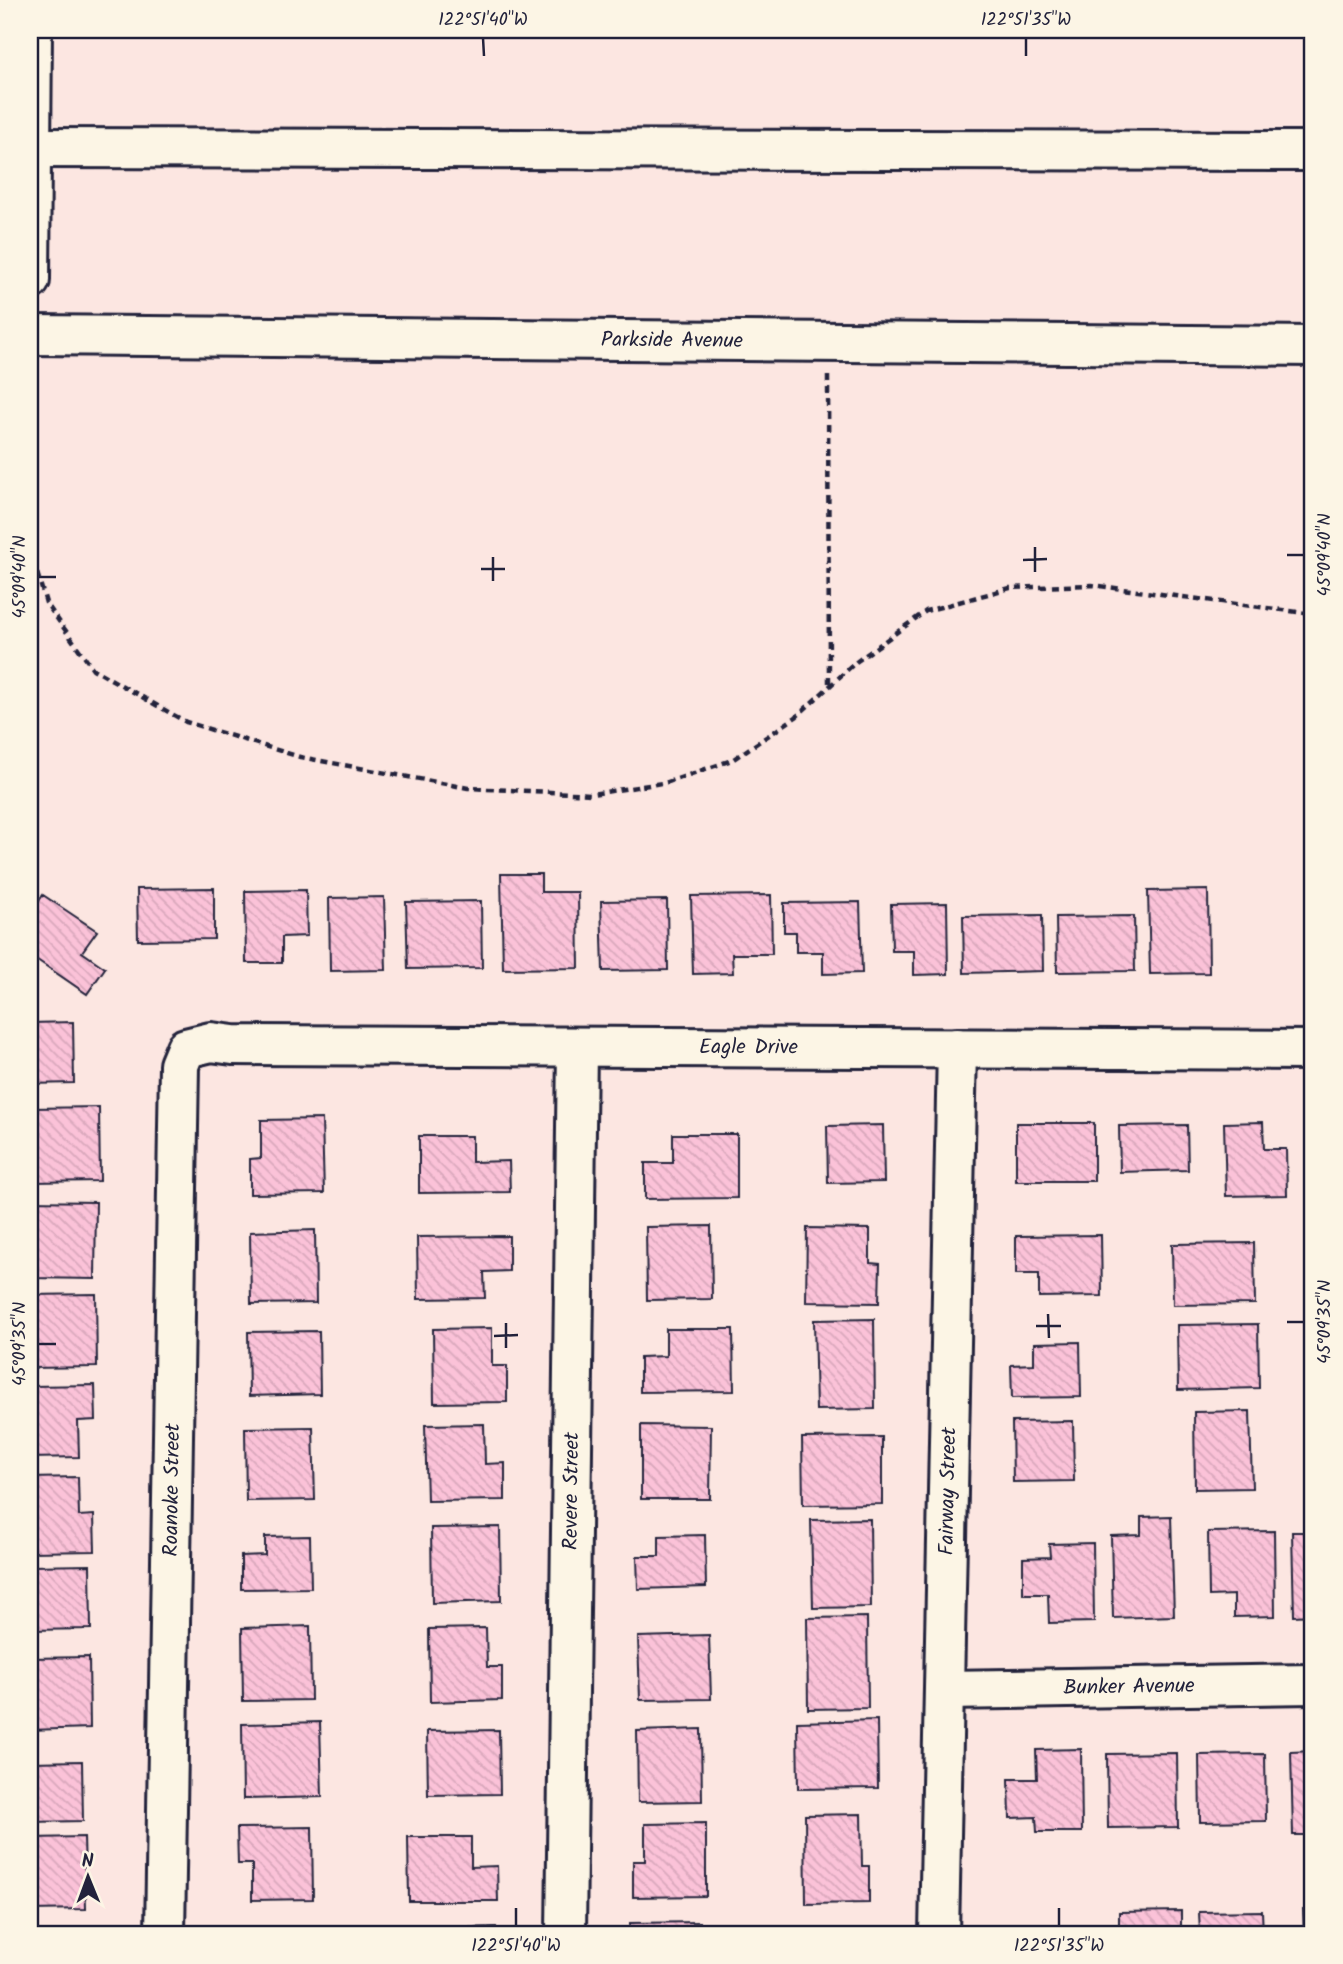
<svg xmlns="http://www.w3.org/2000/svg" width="1343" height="1964" viewBox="0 0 1343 1964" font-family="Kalam,sans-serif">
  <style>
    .building { fill: url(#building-back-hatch); stroke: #22223b; stroke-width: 2 }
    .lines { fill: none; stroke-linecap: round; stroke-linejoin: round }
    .minor-casing { stroke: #22223b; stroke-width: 44 }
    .path { stroke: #22223b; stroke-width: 4.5; stroke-dasharray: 7 5; stroke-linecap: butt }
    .minor { stroke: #fcf5e5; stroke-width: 38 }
    .ticks { fill: none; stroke: #22223b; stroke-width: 2.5 }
    .labels { text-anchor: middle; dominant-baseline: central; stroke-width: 5; stroke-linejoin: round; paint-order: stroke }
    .street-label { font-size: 21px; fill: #22223b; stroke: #fcf5e5 }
    .neatline { fill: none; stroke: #22223b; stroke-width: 2.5 }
    .ticks-label { font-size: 18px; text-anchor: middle; fill: #22223b }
  </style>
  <defs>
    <pattern id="building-back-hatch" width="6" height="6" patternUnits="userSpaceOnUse" patternTransform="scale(1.75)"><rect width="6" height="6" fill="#fbc2d8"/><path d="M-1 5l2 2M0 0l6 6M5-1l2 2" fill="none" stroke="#d7a6ba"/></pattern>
  </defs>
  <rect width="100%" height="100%" fill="#fce6e1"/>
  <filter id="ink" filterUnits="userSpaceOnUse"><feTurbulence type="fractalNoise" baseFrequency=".0143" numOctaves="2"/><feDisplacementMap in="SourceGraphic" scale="14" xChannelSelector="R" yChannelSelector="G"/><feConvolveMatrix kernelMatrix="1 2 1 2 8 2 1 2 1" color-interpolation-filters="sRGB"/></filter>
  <g filter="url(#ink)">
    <!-- building -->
    <path class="building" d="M501 874H541V892H578L579 968 503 969Z
      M214 888V939L138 940 137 889Z
      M306 890 307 936 282 937V963H246L245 891Z
      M1208 890 1209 973 1150 974 1148 891Z
      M43 895 97 931 82 952 105 968 87 994 30 955V914Z
      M771 895 772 954H732L733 973 693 974 691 896Z
      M384 897 386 970 330 971 329 898Z
      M667 900 668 970 603 971 601 901Z
      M481 901 482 968 408 969 406 902Z
      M860 902 862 973 823 974V952H796V932H784V903Z
      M947 903 948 974 914 975V951H892L891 904Z
      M1042 915 1043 971 964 973 963 916Z
      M1134 916 1135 971 1057 972 1056 917Z
      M73 1022 74 1083 30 1084V1023Z
      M99 1107 100 1181 32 1182 31 1108Z
      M322 1119 324 1193 250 1194V1159L261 1158V1120Z
      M1263 1122 1264 1149H1286L1287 1195 1226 1196 1224 1123Z
      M1016 1123H1094V1181H1016Z
      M883 1125 884 1182 828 1183 827 1126Z
      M1187 1125 1188 1170 1120 1172 1119 1126Z
      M673 1134H737V1198L645 1199V1163H673Z
      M419 1136H472V1162L509 1161 510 1192 419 1193Z
      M30 1201 96 1202 95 1279 30 1278Z
      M711 1226 712 1299 647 1300 646 1227Z
      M807 1228 870 1229V1263L880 1264 879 1303 806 1302Z
      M315 1230 316 1303 251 1304 250 1232Z
      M1101 1235 1102 1296 1039 1297V1274H1016V1236Z
      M509 1236V1271L484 1272 485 1298 418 1299 417 1237Z
      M1254 1243 1255 1304 1173 1305 1172 1244Z
      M96 1294 97 1367 30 1368V1295Z
      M874 1319 875 1409 816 1410 814 1320Z
      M1258 1324 1259 1388 1178 1390 1177 1325Z
      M492 1328V1366H507V1402L434 1403 433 1329Z
      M666 1329H733L734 1391 640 1392V1357L666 1356Z
      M319 1331 320 1394 249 1396 248 1332Z
      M1080 1342 1081 1397 1012 1398 1011 1365 1034 1364V1343Z
      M95 1385 96 1420 78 1421 79 1457 30 1458V1386Z
      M1250 1411 1252 1488 1195 1489 1194 1412Z
      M1073 1421 1074 1481 1013 1482 1012 1422Z
      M484 1424 485 1464 505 1463V1500L427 1501 425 1425Z
      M641 1425 711 1426 710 1499H641Z
      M313 1427 315 1500 246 1501 245 1428Z
      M882 1437V1504L803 1505 802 1438Z
      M78 1477 79 1516 94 1515 95 1551 30 1552V1478Z
      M1171 1516 1174 1616 1113 1618 1111 1536 1141 1535V1517Z
      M870 1519 871 1607 813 1608 811 1520Z
      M500 1527 501 1601 432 1603 431 1528Z
      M1274 1531 1275 1616 1234 1617V1595L1209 1596 1208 1532Z
      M1292 1532H1313V1615L1294 1616Z
      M705 1535 706 1587 638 1589 637 1556H659V1536Z
      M310 1536 311 1588 241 1589V1556L265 1555V1537Z
      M1093 1543 1094 1622 1049 1623 1048 1594H1023V1558L1050 1557 1049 1544Z
      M90 1565 91 1629 30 1630V1566Z
      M867 1617 868 1708 808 1709 807 1618Z
      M310 1626 311 1700 243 1701 242 1628Z
      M486 1628 487 1667H502V1700L430 1702 429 1629Z
      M709 1635 711 1699 640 1700 638 1637Z
      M89 1657 90 1728 30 1730V1658Z
      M877 1720 878 1788 798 1789 797 1722Z
      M320 1722 322 1797 243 1799 242 1724Z
      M701 1729 702 1801 638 1802 637 1731Z
      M499 1730 500 1794 428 1795 427 1731Z
      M1081 1749 1082 1832H1037L1036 1817 1010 1818 1009 1779H1037L1036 1750Z
      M1313 1751V1835H1293L1291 1752Z
      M1177 1753 1178 1827 1108 1828 1107 1754Z
      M1265 1754 1266 1821 1200 1822 1199 1755Z
      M82 1761 83 1821 30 1822V1762Z
      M861 1814 862 1866H869V1903L806 1904 805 1815Z
      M706 1823V1896L633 1897V1861H645V1824Z
      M312 1827 313 1899 252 1900V1864H238L237 1828Z
      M84 1837 86 1909 30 1910V1838Z
      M408 1837H471V1867L497 1866 498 1901H409Z
      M1303 1909H1313V1934H1304Z
      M1181 1911V1934H1119V1912Z
      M1262 1911 1263 1934H1200L1199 1912Z
      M700 1922V1934H630V1923Z
      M496 1927V1934H428L427 1929Z"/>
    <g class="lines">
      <defs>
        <g id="minor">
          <path d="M31 148 1313 151"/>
          <path d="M30 280 32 30"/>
          <path id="s1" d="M30 335 1313 346"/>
          <path id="s2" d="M945 1690 1313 1684"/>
          <path id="s3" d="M165 1934 179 1065 186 1048 211 1042 233 1045 1313 1050"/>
          <path id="s4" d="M566 1934 577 1047"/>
          <path id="s5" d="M939 1934 957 1048"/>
        </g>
      </defs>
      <!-- minor casing -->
      <use href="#minor" class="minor-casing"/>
      <!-- path -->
      <path class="path" d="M30 370 33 559 46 603 93 669 186 722 300 757 468 788 592 794 668 782 732 760 796 717 856 662 926 611 1010 588 1092 585 1313 614
        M828 376 829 686"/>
      <!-- minor -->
      <use href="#minor" class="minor"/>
    </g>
  </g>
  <!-- ticks -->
  <path class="ticks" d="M483 38 484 56M1026 38V56M1035 547V572M1287 555H1304M493 557V581M1023 560 1047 559M481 569H505M38 577H56M1048 1314 1049 1338M1287 1322H1304M506 1323V1348M1036 1326H1061M494 1336 518 1335M38 1344H56M516 1908V1926M1059 1908V1926"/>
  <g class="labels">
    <!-- street labels -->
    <g class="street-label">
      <text stroke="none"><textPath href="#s1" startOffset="642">Parkside Avenue</textPath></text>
      <text stroke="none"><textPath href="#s3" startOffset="1451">Eagle Drive</textPath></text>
      <text stroke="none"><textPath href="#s3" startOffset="444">Roanoke Street</textPath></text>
      <text stroke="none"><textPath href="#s4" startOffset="443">Revere Street</textPath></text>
      <text stroke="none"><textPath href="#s5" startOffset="443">Fairway Street</textPath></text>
      <text stroke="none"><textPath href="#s2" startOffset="184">Bunker Avenue</textPath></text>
    </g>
  </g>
  <!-- margin -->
  <rect width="1343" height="1964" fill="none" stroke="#fcf5e5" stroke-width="77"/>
  <!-- north arrow -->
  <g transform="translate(88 1877) rotate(359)" stroke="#fcf5e5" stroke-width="5" paint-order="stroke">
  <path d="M0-5L12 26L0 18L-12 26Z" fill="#22223b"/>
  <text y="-10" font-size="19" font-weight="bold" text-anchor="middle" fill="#22223b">N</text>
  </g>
  <rect x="38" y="38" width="1266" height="1888" class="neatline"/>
  <g class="ticks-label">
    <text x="483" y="25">122°51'40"W</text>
    <text x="1026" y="25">122°51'35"W</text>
    <text transform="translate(1324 555) rotate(-90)" y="6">45°09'40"N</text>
    <text transform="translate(19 577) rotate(-90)" y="6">45°09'40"N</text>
    <text transform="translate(1324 1322) rotate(-90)" y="6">45°09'35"N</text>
    <text transform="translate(19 1344) rotate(-90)" y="6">45°09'35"N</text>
    <text x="516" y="1951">122°51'40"W</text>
    <text x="1059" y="1951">122°51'35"W</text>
  </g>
</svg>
